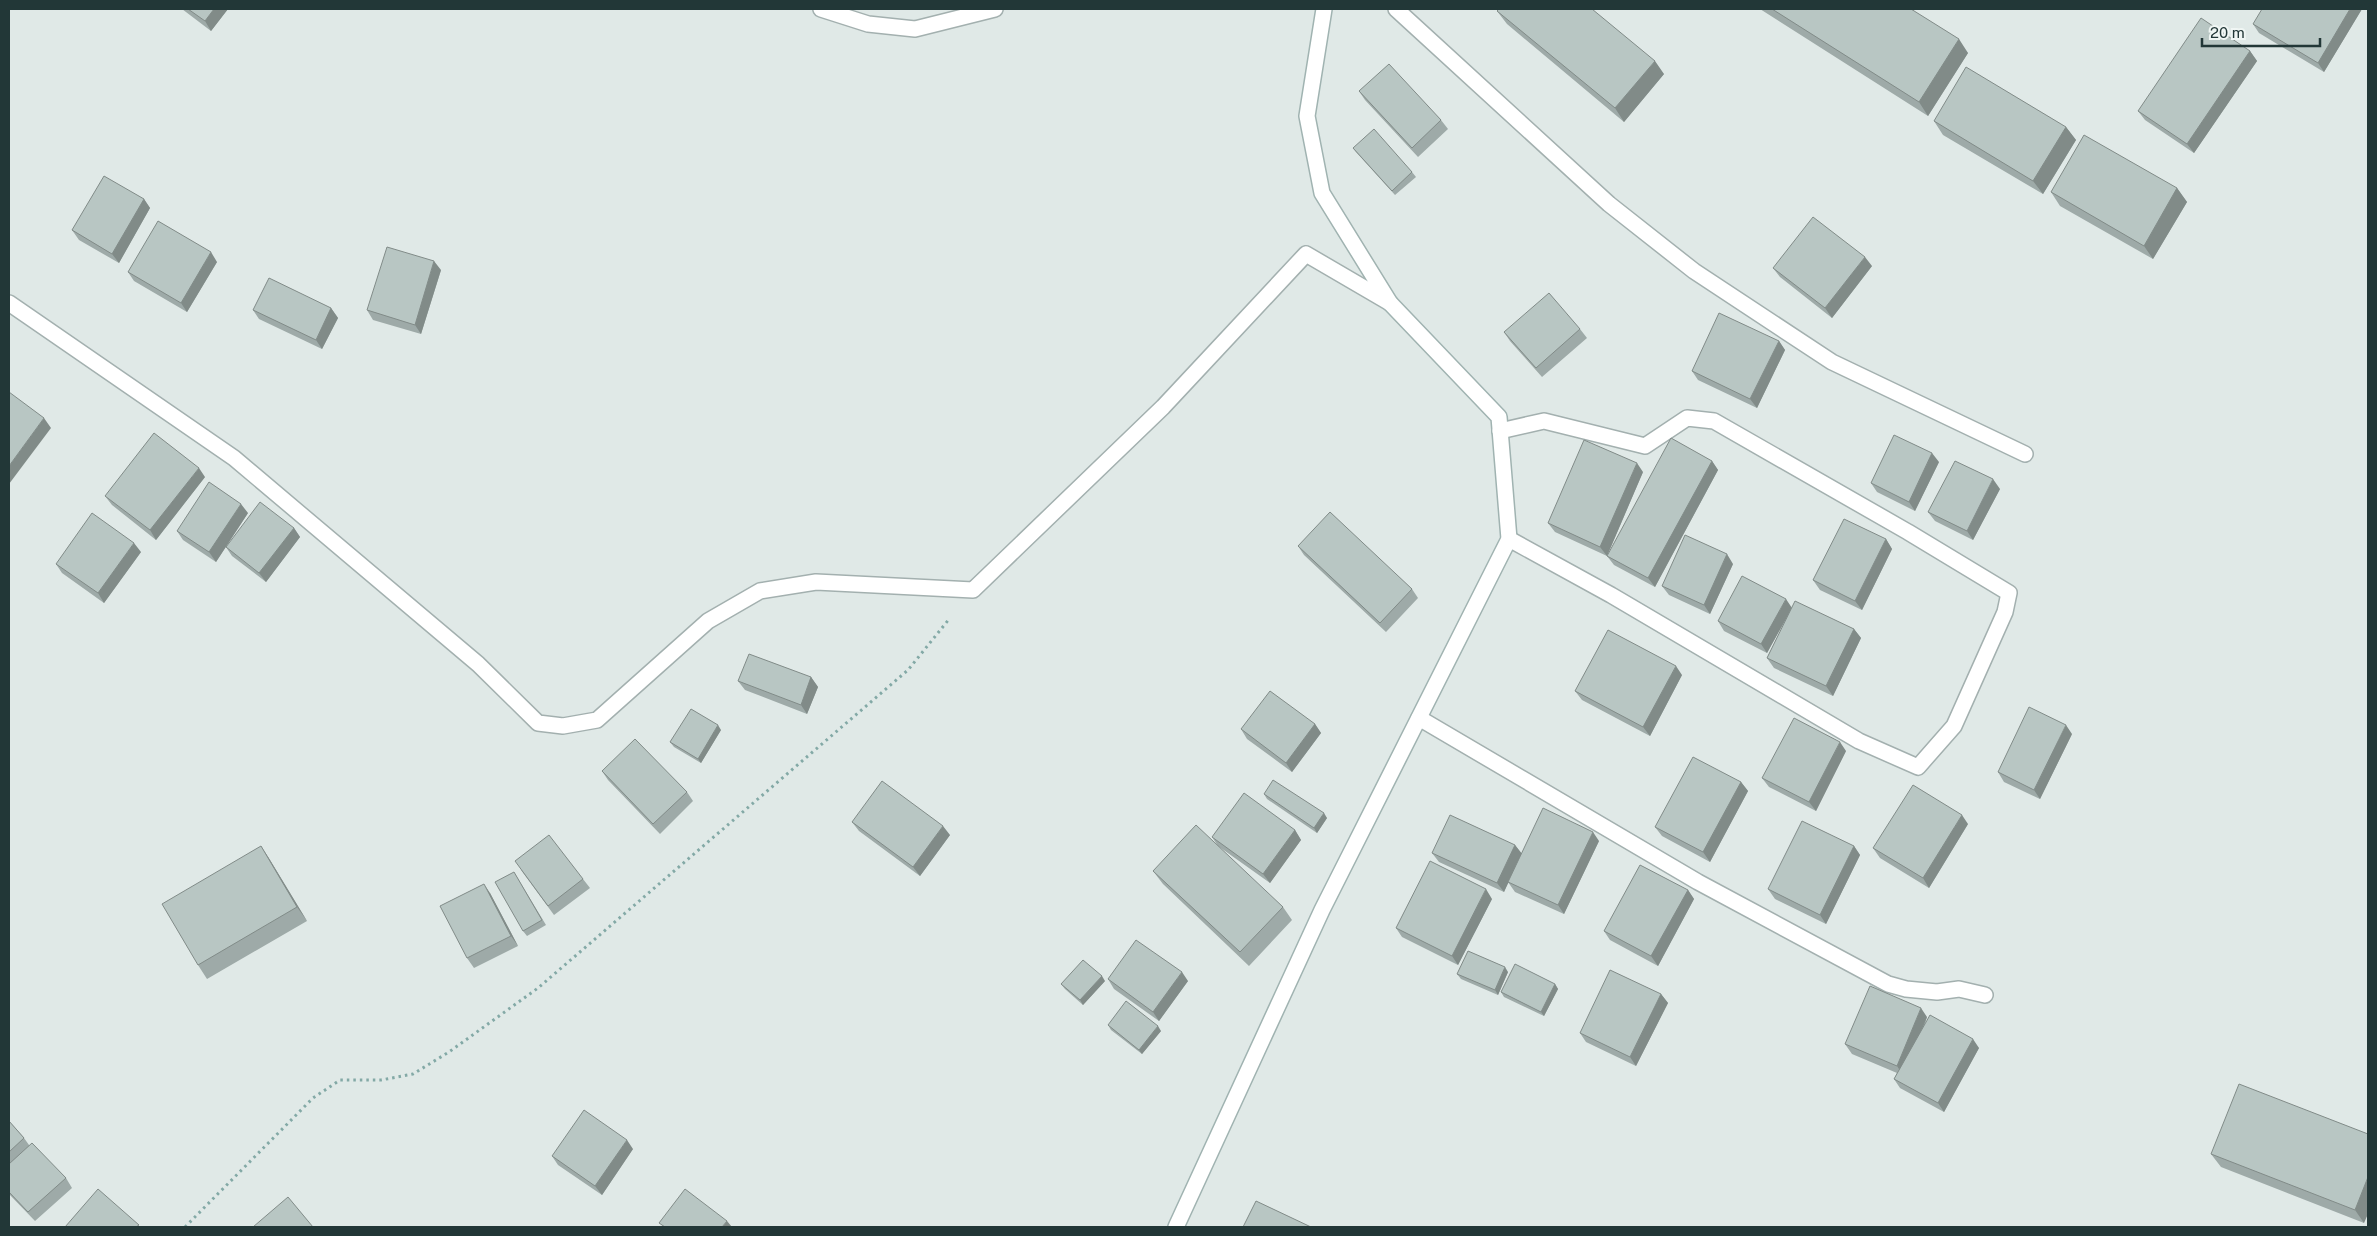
<svg xmlns="http://www.w3.org/2000/svg" width="2377" height="1236" viewBox="0 0 2377 1236" font-family="'Public Sans',sans-serif">
  <style>
    .lines { fill: none; stroke-linecap: round; stroke-linejoin: round }
    .street-casing { stroke: #a3b0af; stroke-width: 18 }
    .secondary-casing { stroke: #a0b3b1; stroke-width: 18 }
    .path { stroke: #83a9a6; stroke-width: 3; stroke-dasharray: 2.5 4; stroke-linecap: butt }
    .street { stroke: #fff; stroke-width: 15 }
    .secondary { stroke: #fff; stroke-width: 15 }
    .wall { fill: #9eaaa8 }
    .shaded-wall { fill: #818b88 }
    .building { fill: #b8c6c3; stroke: #818b88 }
  </style>
  <rect width="100%" height="100%" fill="#e0e9e7"/>
  <g class="lines">
    <defs>
      <path id="street" d="M821 9 868 24 915 29 995 9
        M1396 9 1609 204 1694 271 1832 362 2025 454
        M9 303 234 458 478 664 538 723 563 726 597 720 708 621 760 591 816 582 973 590 1163 407 1306 254 1390 303
        M1500 431 1544 421 1645 446 1687 418 1714 421 1908 532 2009 593 2005 612 1954 726 1918 767 1859 741 1611 595 1509 539
        M1419 718 1698 882 1888 984 1906 989 1937 992 1959 989 1985 995"/>
      <path id="secondary" d="M1176 1227 1322 910 1509 539 1499 417 1390 303 1322 193 1307 116 1324 9"/>
    </defs>
    <!-- street casing -->
    <use href="#street" class="street-casing"/>
    <!-- secondary casing -->
    <use href="#secondary" class="secondary-casing"/>
    <!-- path -->
    <path class="path" d="M185 1227 313 1098 340 1080H381L413 1074 449 1052 538 988 908 670 950 618"/>
    <!-- street -->
    <use href="#street" class="street"/>
    <!-- secondary -->
    <use href="#secondary" class="secondary"/>
  </g>
  <!-- wall -->
  <path class="wall" d="M182 9H228L211 31Z
    M1760 9H1911L1968 53 1928 116Z
    M2362 9 2324 72 2259 33 2253 24Z
    M1497 11 1664 74 1624 122 1507 24Z
    M2250 51 2257 61 2194 153 2145 120 2138 111Z
    M1359 91 1441 120 1448 129 1418 157 1365 100Z
    M1934 121 2066 127 2076 140 2043 194 1943 135Z
    M1353 148 1412 172 1416 177 1395 195 1356 152Z
    M2177 188 2187 202 2153 259 2060 206 2051 192Z
    M144 199 150 208 119 263 79 240 72 230Z
    M217 262 187 312 134 281 128 272Z
    M1872 266 1832 318 1780 277 1773 268Z
    M441 270 421 334 373 320 367 310Z
    M331 308 338 318 322 349 259 319 253 310Z
    M1580 329 1587 338 1542 377 1510 341 1504 332Z
    M1779 341 1785 350 1757 408 1698 380 1692 371Z
    M1712 461 1718 470 1655 587 1614 565 1607 556Z
    M1939 462 1915 511 1877 492 1871 483Z
    M1643 472 1607 556 1555 532 1548 523Z
    M205 477 156 540 112 505 105 496Z
    M2000 489 1973 540 1935 521 1928 512Z
    M248 513 216 562 183 540 177 531Z
    M294 528 300 537 266 582 232 556 226 547Z
    M1886 539 1892 549 1862 610 1820 590 1813 580Z
    M1298 546 1412 589 1418 598 1386 632 1304 555Z
    M141 552 104 603 62 573 56 564Z
    M1733 564 1710 614 1669 595 1662 586Z
    M1792 608 1854 629 1861 638 1833 696 1774 668 1767 658 1787 617 1767 653 1724 631 1718 621Z
    M1682 675 1650 736 1582 700 1575 691Z
    M811 677 818 687 807 714 745 690 738 681Z
    M1315 724 1321 733 1292 772 1247 739 1241 729Z
    M721 730 701 763 674 747 670 742Z
    M2072 734 2040 799 2004 782 1998 772Z
    M1846 751 1816 811 1769 787 1762 778Z
    M602 771 687 792 693 801 660 834 608 780Z
    M1741 782 1748 791 1710 862 1662 836 1655 827Z
    M1264 794 1327 818 1317 833 1267 799Z
    M852 822 950 835 920 876 859 831Z
    M1968 824 1929 888 1880 858 1873 848Z
    M1295 830 1301 840 1270 883 1218 846 1212 837Z
    M1599 841 1564 914 1515 892 1508 882 1504 892 1439 862 1432 853 1515 845 1522 854Z
    M261 846 270 860 307 921 207 979 198 965Z
    M1854 846 1860 855 1826 924 1775 899 1768 889Z
    M521 870 583 879 590 888 554 915Z
    M1153 871 1283 907 1292 920 1249 966 1163 884Z
    M514 872 546 925 527 936 523 931Z
    M1688 890 1694 899 1658 966 1610 940 1604 931Z
    M490 893 518 946 474 968 467 958Z
    M1492 899 1458 965 1402 937 1396 928Z
    M1508 972 1498 995 1461 979 1457 974Z
    M1108 979 1188 981 1159 1021 1114 989Z
    M1105 981 1083 1005 1065 989 1061 984Z
    M1555 984 1558 989 1544 1016 1504 997 1501 992Z
    M1661 994 1668 1003 1636 1066 1586 1042 1580 1033Z
    M1927 1017 1925 1024 1979 1048 1944 1112 1900 1088 1894 1079 1897 1073 1852 1054 1845 1044Z
    M1108 1025 1161 1031 1142 1054 1111 1030Z
    M9 1121 24 1138 29 1145 66 1178 72 1188 35 1221 9 1194Z
    M2368 1134 2364 1223 2221 1167 2211 1154Z
    M633 1149 602 1195 558 1165 552 1156Z"/>
  <!-- shaded-wall -->
  <path class="shaded-wall" d="M214 9H228L211 31 205 21Z
    M2350 9H2362L2324 72 2318 63Z
    M1959 39 1968 53 1928 116 1919 102Z
    M2250 51 2257 61 2194 153 2187 144Z
    M1655 61 1664 74 1624 122 1615 108Z
    M2066 127 2076 140 2043 194 2033 181Z
    M2177 188 2187 202 2153 259 2144 246Z
    M144 199 150 208 119 263 112 254Z
    M211 252 217 262 187 312 181 303Z
    M1865 257 1872 266 1832 318 1825 308Z
    M434 261 441 270 421 334 415 325Z
    M331 308 338 318 322 349 316 340Z
    M1779 341 1785 350 1757 408 1750 399Z
    M44 418 51 428 9 484V466Z
    M1932 453 1939 462 1915 511 1909 502Z
    M1712 461 1718 470 1655 587 1648 578Z
    M1637 463 1643 472 1607 556 1600 547Z
    M199 468 205 477 156 540 150 530Z
    M1993 479 2000 489 1973 540 1967 531Z
    M241 504 248 513 216 562 209 552Z
    M294 528 300 537 266 582 259 573Z
    M1886 539 1892 549 1862 610 1855 601Z
    M134 543 141 552 104 603 98 593Z
    M1727 554 1733 564 1710 614 1704 605Z
    M1786 599 1792 608 1767 653 1761 644Z
    M1854 629 1861 638 1833 696 1826 686Z
    M1676 666 1682 675 1650 736 1643 727Z
    M811 677 818 687 807 714 801 705Z
    M1315 724 1321 733 1292 772 1286 763Z
    M718 725 721 730 701 763 698 759Z
    M2066 725 2072 734 2040 799 2034 790Z
    M1840 742 1846 751 1816 811 1809 802Z
    M1741 782 1748 791 1710 862 1703 852Z
    M1324 813 1327 818 1317 833 1314 828Z
    M1962 815 1968 824 1929 888 1923 878Z
    M943 826 950 835 920 876 913 867Z
    M1295 830 1301 840 1270 883 1263 874Z
    M1593 832 1599 841 1564 914 1558 905Z
    M1515 845 1522 854 1504 892 1497 883Z
    M261 846 270 860 307 921 297 907Z
    M1854 846 1860 855 1826 924 1820 915Z
    M484 884 490 893 518 946 511 936Z
    M1486 889 1492 899 1458 965 1452 956Z
    M1688 890 1694 899 1658 966 1651 956Z
    M1505 967 1508 972 1498 995 1495 990Z
    M1182 972 1188 981 1159 1021 1153 1012Z
    M1102 976 1105 981 1083 1005 1080 1000Z
    M1555 984 1558 989 1544 1016 1541 1012Z
    M1661 994 1668 1003 1636 1066 1630 1057Z
    M1921 1008 1927 1017 1903 1075 1897 1066Z
    M1158 1026 1161 1031 1142 1054 1139 1050Z
    M1973 1039 1979 1048 1944 1112 1938 1103Z
    M627 1140 633 1149 602 1195 595 1186Z
    M2368 1177V1214L2364 1223 2355 1210Z
    M727 1221 732 1227H722Z"/>
  <!-- building -->
  <path class="building" d="M188 9H214L205 21Z
    M1499 9H1592L1655 61 1615 108 1497 11Z
    M1772 9H1911L1959 39 1919 102Z
    M2262 9H2350L2318 63 2253 24Z
    M2201 18 2250 51 2187 144 2138 111Z
    M1389 64 1441 120 1412 148 1359 91Z
    M1966 67 2066 127 2033 181 1934 121Z
    M1374 129 1412 172 1392 191 1353 148Z
    M2084 135 2177 188 2144 246 2051 192Z
    M104 176 144 199 112 254 72 230Z
    M1813 217 1865 257 1825 308 1773 268Z
    M158 221 211 252 181 303 128 272Z
    M387 247 434 261 415 325 367 310Z
    M269 278 331 308 316 340 253 310Z
    M1549 293 1580 329 1536 368 1504 332Z
    M1719 313 1779 341 1750 399 1692 371Z
    M9 392 44 418 9 466Z
    M154 433 199 468 150 530 105 496Z
    M1894 435 1932 453 1909 502 1871 483Z
    M1671 438 1712 461 1648 578 1607 556Z
    M1584 440 1637 463 1600 547 1548 523Z
    M1955 461 1993 479 1967 531 1928 512Z
    M209 482 241 504 209 552 177 531Z
    M260 502 294 528 259 573 226 547Z
    M1330 512 1412 589 1380 623 1298 546Z
    M92 513 134 543 98 593 56 564Z
    M1844 519 1886 539 1855 601 1813 580Z
    M1685 535 1727 554 1704 605 1662 586Z
    M1742 576 1786 599 1761 644 1718 621Z
    M1795 601 1854 629 1826 686 1767 658Z
    M1608 630 1676 666 1643 727 1575 691Z
    M749 654 811 677 801 705 738 681Z
    M1270 691 1315 724 1286 763 1241 729Z
    M2029 707 2066 725 2034 790 1998 772Z
    M691 709 718 725 698 759 670 742Z
    M1794 718 1840 742 1809 802 1762 778Z
    M635 739 687 792 653 824 602 771Z
    M1693 757 1741 782 1703 852 1655 827Z
    M1273 780 1324 813 1314 828 1264 794Z
    M882 781 943 826 913 867 852 822Z
    M1913 785 1962 815 1923 878 1873 848Z
    M1244 793 1295 830 1263 874 1212 837Z
    M1543 808 1593 832 1558 905 1508 882Z
    M1450 815 1515 845 1497 883 1432 853Z
    M1802 821 1854 846 1820 915 1768 889Z
    M1196 825 1283 907 1240 952 1153 871Z
    M549 835 583 879 548 906 515 861Z
    M261 846 297 907 198 965 162 904Z
    M1430 861 1486 889 1452 956 1396 928Z
    M1640 865 1688 890 1651 956 1604 931Z
    M514 872 542 920 523 931 495 882Z
    M484 884 511 936 467 958 440 906Z
    M1136 940 1182 972 1153 1012 1108 979Z
    M1468 951 1505 967 1495 990 1457 974Z
    M1083 960 1102 976 1080 1000 1061 984Z
    M1515 964 1555 984 1541 1012 1501 992Z
    M1610 970 1661 994 1630 1057 1580 1033Z
    M1870 986 1921 1008 1897 1066 1845 1044Z
    M1126 1001 1158 1026 1139 1050 1108 1025Z
    M1930 1015 1973 1039 1938 1103 1894 1079Z
    M2239 1084 2368 1134V1177L2355 1210 2211 1154Z
    M584 1110 627 1140 595 1186 552 1156Z
    M9 1121 24 1138 9 1152Z
    M32 1143 66 1178 28 1212 9 1192V1164Z
    M98 1189 139 1225 136 1227H65Z
    M685 1189 727 1221 722 1227H665L659 1223Z
    M288 1197 313 1227H253Z
    M1256 1201 1311 1227H1243Z"/>
  <!-- border -->
  <rect width="2377" height="1236" fill="none" stroke="#223737" stroke-width="20"/>
  <!-- scale -->
  <path d="M2202 38v8h118v-8" fill="none" stroke="#223737" stroke-width="2.5"/>
  <text x="2210" y="38" font-size="15" fill="#223737" stroke="#f0f6f4" stroke-width="4" paint-order="stroke">20 m</text>
</svg>
